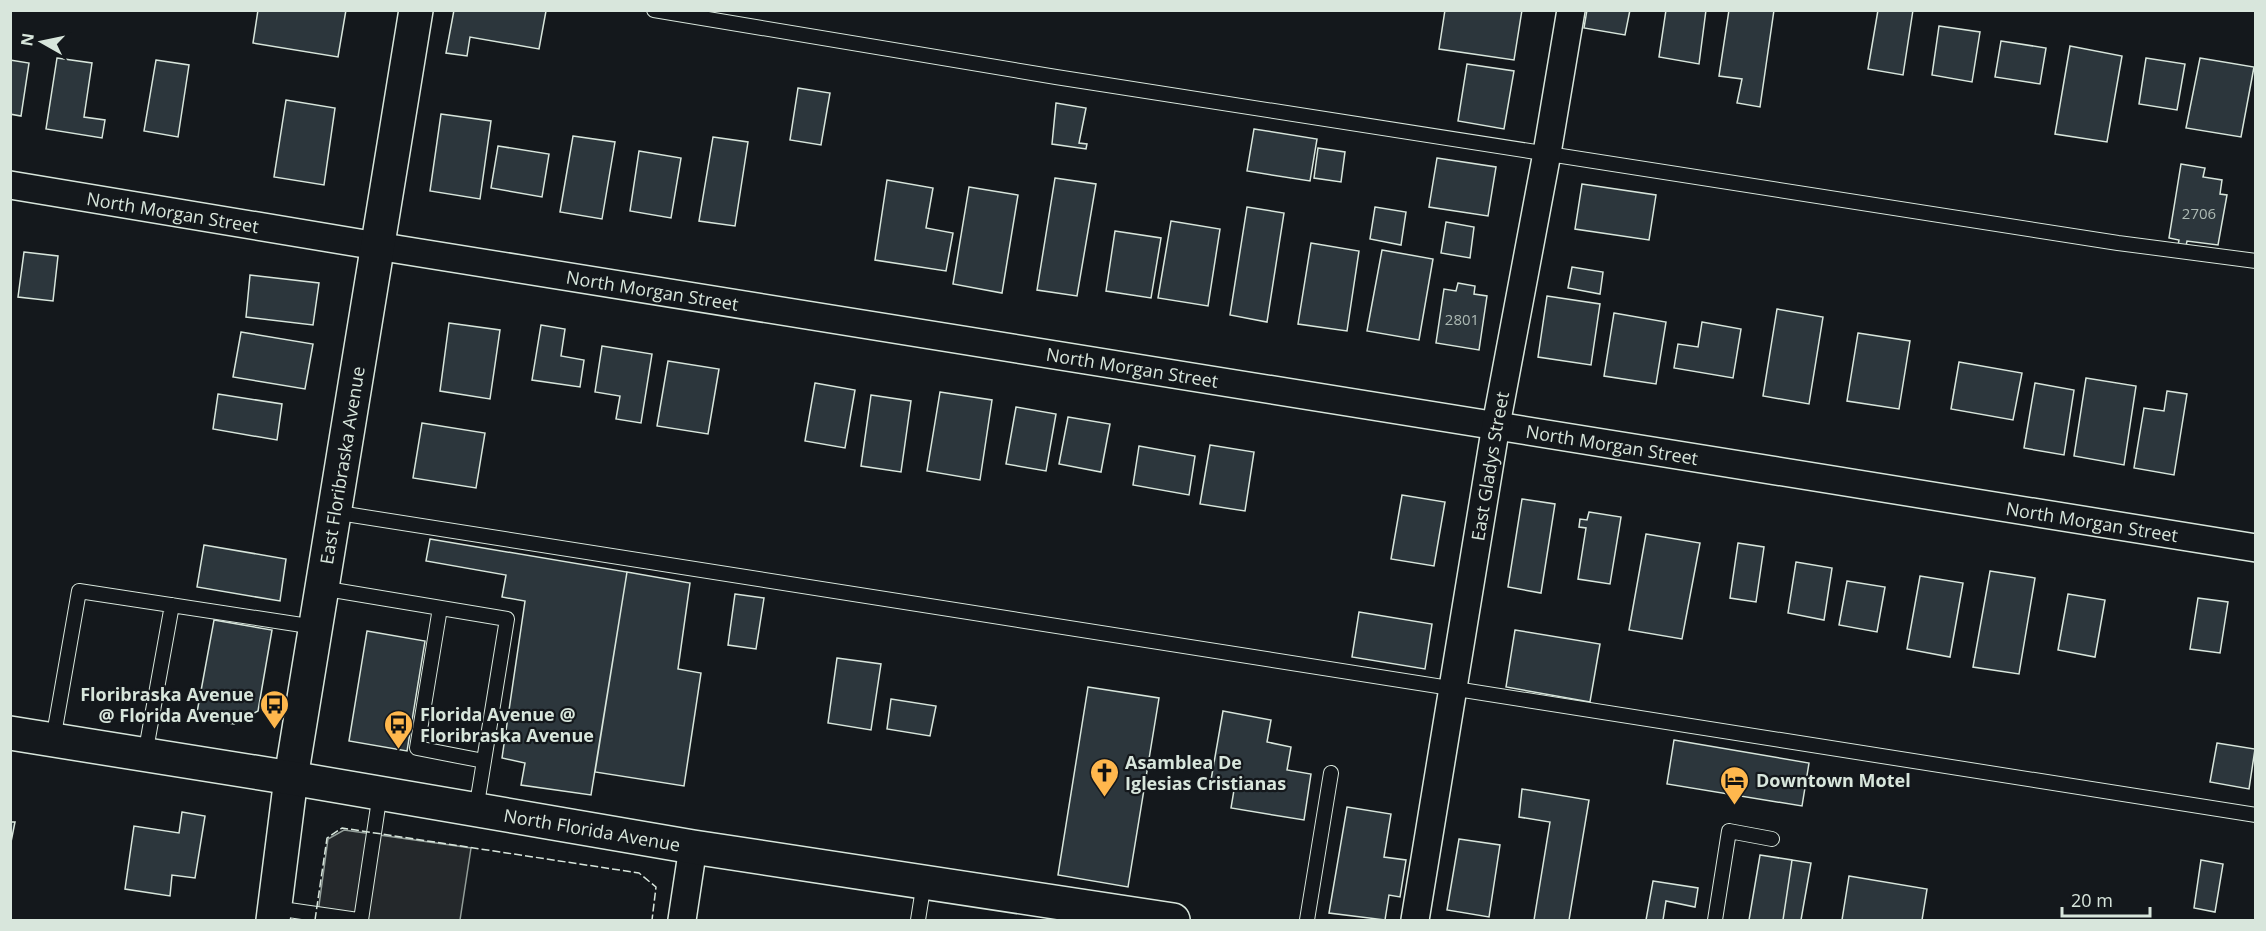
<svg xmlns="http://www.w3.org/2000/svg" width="2266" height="931" viewBox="0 0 2266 931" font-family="'Open Sans',sans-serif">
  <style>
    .parking { fill: #24282b; stroke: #939e99; stroke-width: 1.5 }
    .building { fill: #2c363c; stroke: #d8e6dc; stroke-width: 1.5 }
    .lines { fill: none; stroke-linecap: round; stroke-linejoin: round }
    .service-casing { stroke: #d8e6dc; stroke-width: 16 }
    .minor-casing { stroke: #d8e6dc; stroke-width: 30 }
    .tertiary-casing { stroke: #d8e6dc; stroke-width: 36 }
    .primary-casing { stroke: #d8e6dc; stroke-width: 36 }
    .service { stroke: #14181c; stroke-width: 14 }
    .minor { stroke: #14181c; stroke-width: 27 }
    .tertiary { stroke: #14181c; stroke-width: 33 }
    .primary { stroke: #14181c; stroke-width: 33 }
    .fence { stroke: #d8e6dc; stroke-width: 1.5; stroke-dasharray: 8 3; stroke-linecap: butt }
    .labels { text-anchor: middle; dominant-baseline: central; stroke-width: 4.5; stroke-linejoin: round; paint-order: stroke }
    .number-label { font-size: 15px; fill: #adbab4 }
    .street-label { font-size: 18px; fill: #d8e6dc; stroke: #14181c }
    .poi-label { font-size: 18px; font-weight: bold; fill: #d8e6dc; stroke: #14181c; text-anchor: start }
  </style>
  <rect width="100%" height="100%" fill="#14181c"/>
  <!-- parking -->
  <path class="parking" d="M344 830 471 848 460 920H317L328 839Z"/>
  <!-- building -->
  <path class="building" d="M258 10H346L338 57 253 43Z
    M454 10 546 11 539 49 470 37 467 56 446 53Z
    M1445 10H1522L1514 60 1439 49Z
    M1587 10H1630L1625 35 1584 28Z
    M1666 10H1706L1699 64 1659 57Z
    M1729 10H1774L1760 107 1737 103 1742 79 1719 76Z
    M1878 10H1913L1903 75 1868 69Z
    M1939 26 1980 32 1972 82 1932 75Z
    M2001 41 2046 48 2040 84 1995 77Z
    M2070 46 2122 56 2107 142 2055 134Z
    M57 58 92 63 84 117 105 120 102 138 46 129Z
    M2146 58 2185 64 2177 110 2139 104Z
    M2200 58 2254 67 2241 137 2186 128Z
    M10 60 29 63 21 116 10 114Z
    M156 60 189 65 178 137 144 131Z
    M1467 64 1514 71 1504 129 1458 121Z
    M798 88 830 93 821 145 790 140Z
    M286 100 335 108 324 185 274 177Z
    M1056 103 1086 108 1079 143 1087 144 1086 149 1052 144Z
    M441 114 491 121 480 199 430 191Z
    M1254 129 1317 139 1310 181 1247 171Z
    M573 136 615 142 602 219 560 212Z
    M713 137 748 142 735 226 699 221Z
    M498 146 549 154 542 197 491 188Z
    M1318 148 1345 152 1341 182 1314 178Z
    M639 151 681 158 671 218 630 211Z
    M1437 158 1496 167 1488 216 1429 207Z
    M2181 164 2205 168 2203 177 2222 180 2220 194 2227 195 2218 245 2187 241 2186 246 2178 245 2179 240 2169 238Z
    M1055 178 1096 184 1077 296 1037 290Z
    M887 180 933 188 926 228 953 233 946 271 875 260Z
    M1582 184 1656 195 1649 240 1575 229Z
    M969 187 1018 195 1002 293 953 284Z
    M1247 207 1284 213 1267 322 1230 315Z
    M1375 207 1406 212 1401 245 1370 239Z
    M1171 221 1220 229 1208 306 1158 298Z
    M1446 222 1474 227 1470 258 1441 253Z
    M1115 231 1161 238 1151 298 1106 291Z
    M1311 243 1359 251 1347 331 1298 324Z
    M1382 250 1433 259 1419 340 1367 331Z
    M24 252 58 256 53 301 18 297Z
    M1572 267 1603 272 1600 294 1568 288Z
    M250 275 319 283 313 325 246 317Z
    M1458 283 1475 286 1474 294 1487 296 1479 350 1436 343 1444 289 1456 291Z
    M1547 296 1600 304 1591 365 1538 357Z
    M1777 309 1823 317 1809 404 1763 396Z
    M1614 313 1666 322 1656 384 1604 376Z
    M1702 322 1741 329 1733 378 1674 368 1678 344 1698 347Z
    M449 323 500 330 490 399 440 391Z
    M541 325 565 329 561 356 584 360 580 387 532 380Z
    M241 332 313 344 305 389 233 377Z
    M1858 333 1910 341 1899 409 1847 401Z
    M602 346 652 354 641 423 616 419 620 396 595 392Z
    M668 361 719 369 708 434 657 426Z
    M1959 362 2022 373 2013 420 1951 409Z
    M2086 378 2136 386 2124 465 2074 456Z
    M815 383 855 390 845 448 805 441Z
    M2035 383 2074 390 2064 455 2024 448Z
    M2167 391 2187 394 2174 475 2134 468 2144 408 2164 411Z
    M940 392 992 400 980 480 927 471Z
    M218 394 282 404 277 440 213 429Z
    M871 395 911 401 901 472 861 466Z
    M1016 407 1056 414 1046 471 1006 464Z
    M1068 417 1110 424 1101 472 1059 464Z
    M422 423 485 433 476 488 413 478Z
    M1210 445 1254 452 1245 511 1200 504Z
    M1139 446 1195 456 1189 495 1133 485Z
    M1402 495 1445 502 1434 566 1391 559Z
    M1522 499 1555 504 1541 593 1508 587Z
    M1589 512 1621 517 1610 584 1578 579 1586 528 1579 527 1580 519 1587 520Z
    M1646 534 1700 543 1682 639 1629 630Z
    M430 539 627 572 591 795 521 785 525 763 502 758 525 601 502 597 506 575 426 561Z
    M1738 543 1764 547 1756 602 1730 598Z
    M204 545 286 559 280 601 197 587Z
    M1796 562 1832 568 1824 620 1788 613Z
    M1990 571 2035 578 2019 674 1973 667Z
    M627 572 690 583 678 669 701 673 684 786 595 772Z
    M1920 576 1963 583 1950 657 1907 649Z
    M1847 581 1885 587 1877 632 1839 625Z
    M735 594 764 598 756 649 728 645Z
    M2068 594 2105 600 2095 657 2058 650Z
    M2198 598 2228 602 2220 653 2190 649Z
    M1359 612 1432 624 1425 669 1352 657Z
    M214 620 272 630 258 711 234 724 196 718Z
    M1515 630 1600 644 1590 702 1506 687Z
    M367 631 425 641 407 751 349 741Z
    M837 658 881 664 871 730 828 723Z
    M1088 687 1159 698 1128 887 1058 875Z
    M891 699 936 706 930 736 887 729Z
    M1223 711 1271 720 1267 742 1291 747 1287 770 1311 774 1304 820 1231 808 1235 784 1211 780Z
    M1674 740 1809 763 1802 806 1667 784Z
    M2217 743 2255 749 2249 789 2210 782Z
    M1522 789 1589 800 1569 920H1534L1550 822 1519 817Z
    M1347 807 1391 814 1384 857 1406 860 1400 897 1389 895 1385 920 1329 913Z
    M182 812 205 816 195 878 172 875 170 896 125 889 134 826 179 833Z
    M10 822H15L10 847Z
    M1459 839 1500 845 1489 917 1447 910Z
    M1760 855 1792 860 1783 920H1749Z
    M1792 860 1811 863 1801 920H1783Z
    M2201 860 2223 864 2215 912 2194 908Z
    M1849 876 1927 889 1922 920H1842Z
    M1653 881 1698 888 1695 907 1666 901 1663 920H1646Z"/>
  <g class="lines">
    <defs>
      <path id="service" d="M654 10 1056 77 2118 243 2256 261
        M333 512 2256 815
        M321 588 507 619 476 810
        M440 608 417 748 484 761
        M53 740 79 591 315 627
        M145 755 172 605
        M275 908 358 920
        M361 920 380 793
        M918 920 924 882
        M1307 920 1331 773
        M1715 920 1729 831 1772 839"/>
      <g id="minor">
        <path id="s1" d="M10 185 377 246 2256 548"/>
        <path d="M682 920 693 847"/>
        <path id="s2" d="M1415 920 1496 425 1547 153 1571 10"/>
      </g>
      <g id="tertiary">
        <path id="s3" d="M273 920 291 778 416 10"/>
      </g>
      <g id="primary">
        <path id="s4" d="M10 733 291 778 693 847 1173 920"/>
      </g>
    </defs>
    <!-- service casing -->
    <use href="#service" class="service-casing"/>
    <!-- minor casing -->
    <use href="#minor" class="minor-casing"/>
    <!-- tertiary casing -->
    <use href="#tertiary" class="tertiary-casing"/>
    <!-- primary casing -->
    <use href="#primary" class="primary-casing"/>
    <!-- service -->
    <use href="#service" class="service"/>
    <!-- minor -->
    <use href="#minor" class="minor"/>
    <!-- tertiary -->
    <use href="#tertiary" class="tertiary"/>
    <!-- primary -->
    <use href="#primary" class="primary"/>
    <!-- fence -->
    <path class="fence" d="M315 920 327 838 342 828 639 873 656 887 652 920"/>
  </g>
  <!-- icons -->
  <defs>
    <symbol id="bus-pin" viewBox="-11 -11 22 30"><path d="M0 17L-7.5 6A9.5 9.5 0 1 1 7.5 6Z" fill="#ffb74d" stroke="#14181c"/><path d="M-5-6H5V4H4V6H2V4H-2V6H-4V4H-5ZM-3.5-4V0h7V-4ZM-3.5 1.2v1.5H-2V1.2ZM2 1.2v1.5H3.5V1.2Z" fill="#111"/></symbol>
    <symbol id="church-pin" viewBox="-11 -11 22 30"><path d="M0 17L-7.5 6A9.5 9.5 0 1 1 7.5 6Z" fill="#ffb74d" stroke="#14181c"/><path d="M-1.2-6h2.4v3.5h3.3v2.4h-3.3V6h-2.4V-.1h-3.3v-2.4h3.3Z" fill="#111"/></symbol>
    <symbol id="hotel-pin" viewBox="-11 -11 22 30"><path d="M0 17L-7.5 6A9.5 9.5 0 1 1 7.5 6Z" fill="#ffb74d" stroke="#14181c"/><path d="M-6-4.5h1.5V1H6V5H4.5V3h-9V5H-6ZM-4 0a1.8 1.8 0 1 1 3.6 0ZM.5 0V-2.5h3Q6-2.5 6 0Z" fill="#111"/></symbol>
  </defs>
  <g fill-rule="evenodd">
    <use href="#bus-pin" x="258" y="688" width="33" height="45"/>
    <use href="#bus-pin" x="382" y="708" width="33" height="45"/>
    <use href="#church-pin" x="1088" y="756" width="33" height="45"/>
    <use href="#hotel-pin" x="1718" y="764" width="33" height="45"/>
  </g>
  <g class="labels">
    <!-- number labels -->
    <g class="number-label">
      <text x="2199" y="213">2706</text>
      <text x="1462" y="319">2801</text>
    </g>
    <!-- street labels -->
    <g class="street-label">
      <text stroke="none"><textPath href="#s1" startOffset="165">North Morgan Street</textPath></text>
      <text stroke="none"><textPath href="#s1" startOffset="651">North Morgan Street</textPath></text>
      <text stroke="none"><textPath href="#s1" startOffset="1137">North Morgan Street</textPath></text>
      <text stroke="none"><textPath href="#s1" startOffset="1623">North Morgan Street</textPath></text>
      <text stroke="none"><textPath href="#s3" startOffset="460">East Floribraska Avenue</textPath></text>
      <text stroke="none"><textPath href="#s2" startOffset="460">East Gladys Street</textPath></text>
      <text stroke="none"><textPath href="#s1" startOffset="2109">North Morgan Street</textPath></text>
      <text stroke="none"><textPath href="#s4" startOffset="590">North Florida Avenue</textPath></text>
    </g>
    <!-- poi labels -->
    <g class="poi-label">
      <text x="254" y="694" text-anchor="end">Floribraska Avenue<tspan x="254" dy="21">@ Florida Avenue</tspan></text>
      <text x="420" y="714">Florida Avenue @<tspan x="420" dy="21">Floribraska Avenue</tspan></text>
      <text x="1125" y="762">Asamblea De<tspan x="1125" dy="21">Iglesias Cristianas</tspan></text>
      <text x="1756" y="780">Downtown Motel</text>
    </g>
  </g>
  <!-- border -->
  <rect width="2266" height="931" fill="none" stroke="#d8e6dc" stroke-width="24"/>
  <!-- north arrow -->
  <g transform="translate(42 42) rotate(279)" stroke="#14181c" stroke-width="4.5" paint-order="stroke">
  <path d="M0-4.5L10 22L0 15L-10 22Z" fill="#d8e6dc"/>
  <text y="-9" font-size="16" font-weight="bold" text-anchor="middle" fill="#d8e6dc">N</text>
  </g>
  <!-- scale -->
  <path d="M2062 907v9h88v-9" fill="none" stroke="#d8e6dc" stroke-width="3"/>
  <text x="2071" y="907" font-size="18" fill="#d8e6dc" stroke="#14181c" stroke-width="4.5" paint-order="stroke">20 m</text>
</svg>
